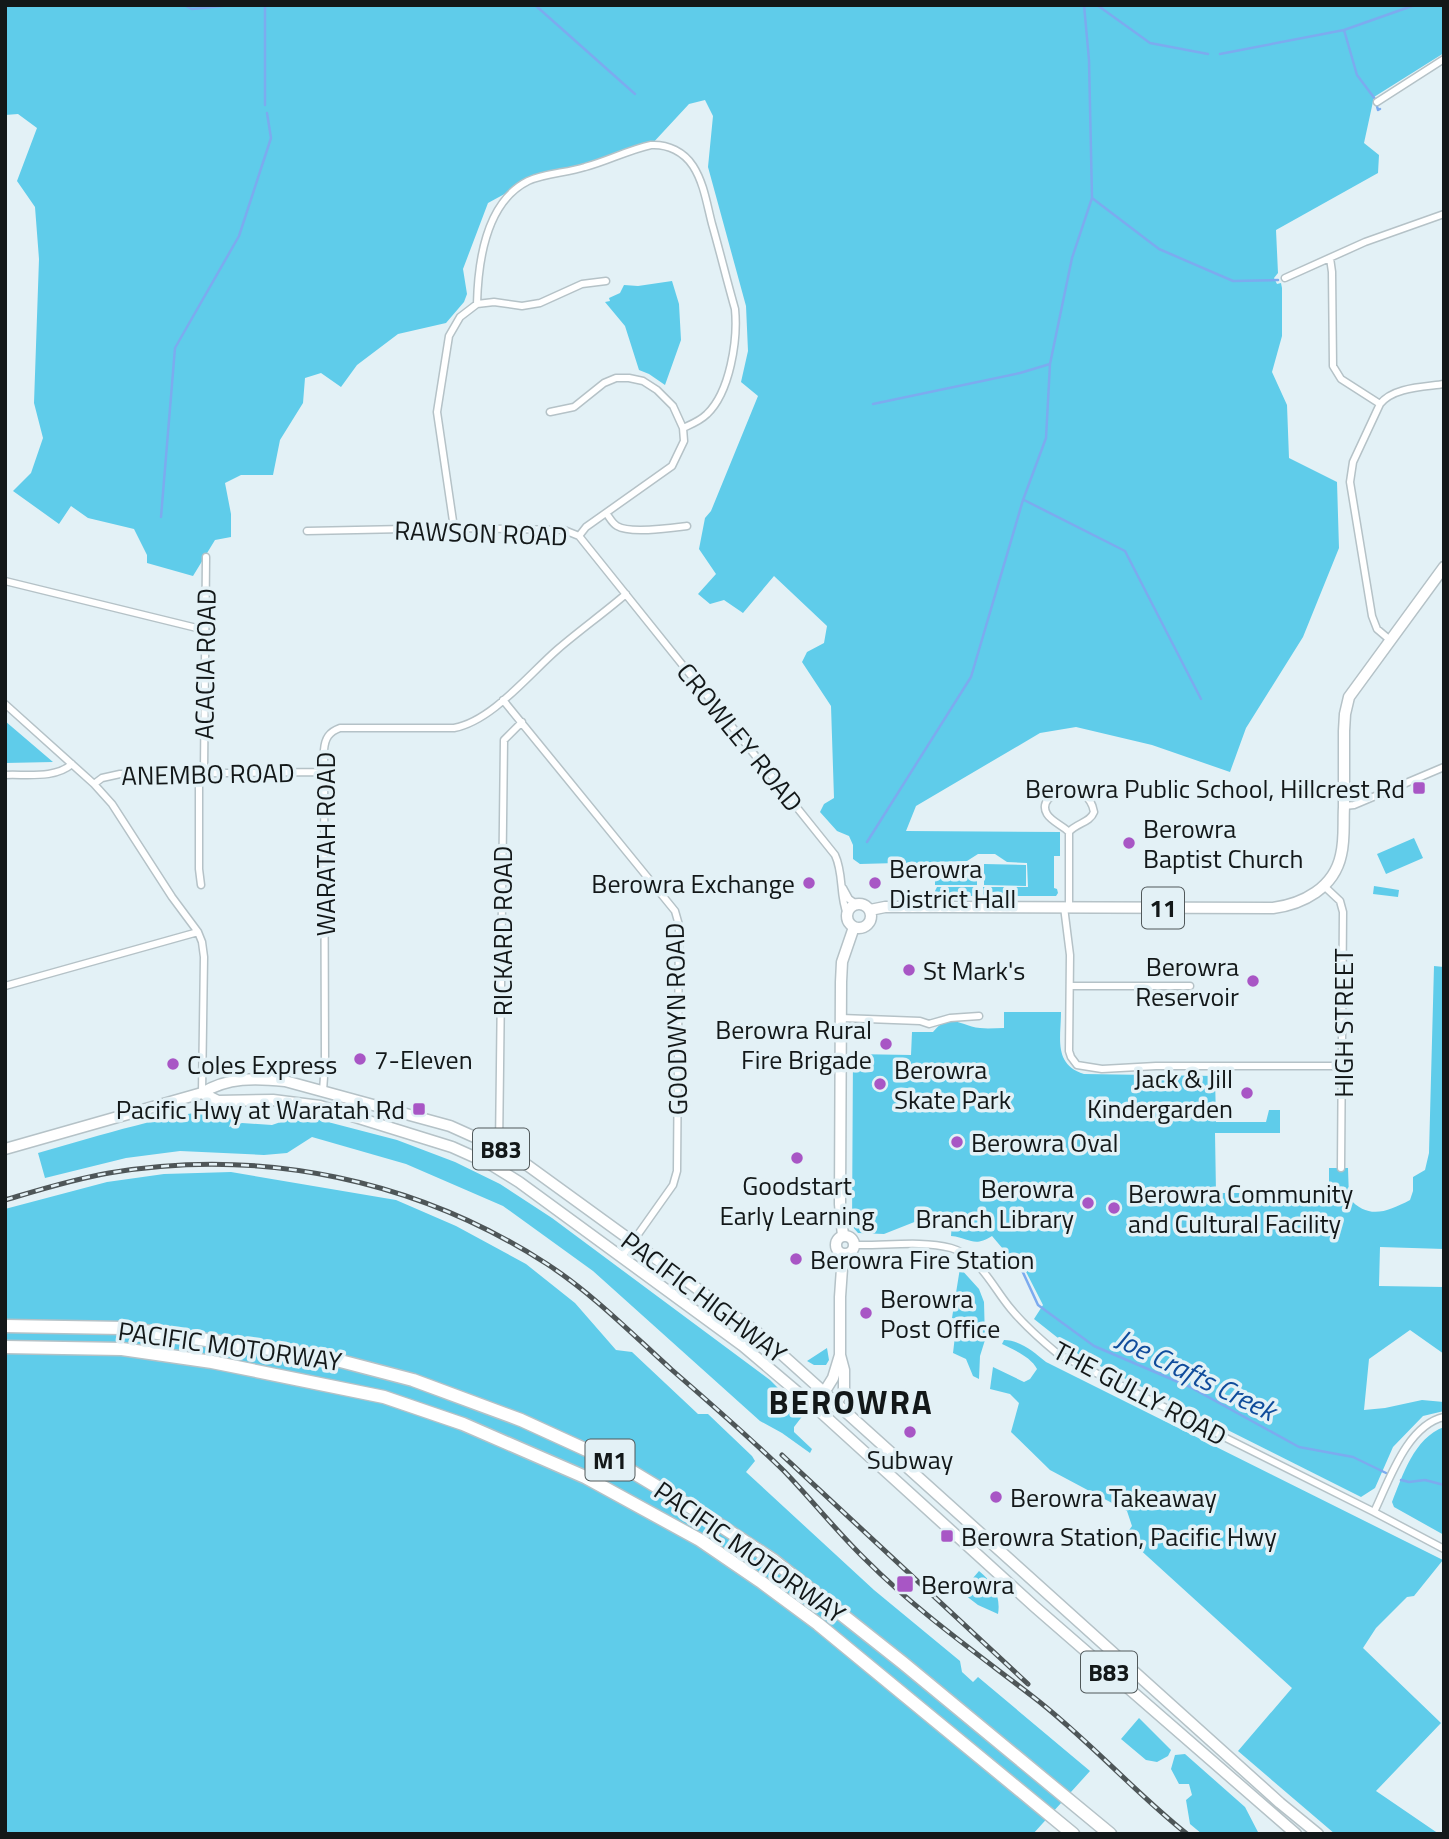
<svg xmlns="http://www.w3.org/2000/svg" width="1449" height="1839" viewBox="0 0 1449 1839" font-family="'Titillium Web',sans-serif">
  <style>
    .green { fill: #5fccea }
    .lines { fill: none; stroke-linecap: round; stroke-linejoin: round }
    .stream { stroke: #7cabef; stroke-width: 2.5 }
    .street-casing { stroke: #b5c2c7; stroke-width: 9 }
    .primary-casing { stroke: #b5c2c7; stroke-width: 13 }
    .highway-casing { stroke: #b5c2c7; stroke-width: 15 }
    .street { stroke: #fff; stroke-width: 6 }
    .primary { stroke: #fff; stroke-width: 10 }
    .highway { stroke: #fff; stroke-width: 12 }
    .rail-casing { stroke: #4e5658; stroke-width: 5 }
    .rail { stroke: #e3f1f6; stroke-width: 2.5; stroke-dasharray: 8; stroke-linecap: butt }
    .poi-dot { fill: #a856c5; stroke: #e3f1f6; stroke-width: 2.5 }
    .labels { text-anchor: middle; dominant-baseline: central; stroke-width: 7; stroke-linejoin: round; paint-order: stroke }
    .shield { fill: #e3f1f6; stroke: #51595b; stroke-width: 2 }
    .shield-label { font-size: 24px; font-weight: bold; fill: #131819 }
    .street-label { font-size: 26px; fill: #131819; stroke: #e3f1f6 }
    .poi-label { font-size: 26px; fill: #131819; stroke: #e3f1f6; text-anchor: start }
    .water-label { font-size: 28px; font-style: italic; fill: #104c9b; stroke: #e3f1f6 }
    .district-label { font-size: 33px; font-weight: bold; letter-spacing: 2px; fill: #131819; stroke: #e3f1f6 }
  </style>
  <rect width="100%" height="100%" fill="#e3f1f6"/>
  <!-- green -->
  <path class="green" d="M5 5H1444V53L1374 97 1364 143 1379 155 1378 173 1276 230 1278 273 1274 278 1277 284 1281 283 1282 288V336L1272 372 1287 405 1289 458 1337 482 1339 548 1303 637 1246 728 1230 772 1152 745 1076 727 1040 733 916 806 906 831 1060 832V856H1054V888L1057 889 1058 893 1056 896H983V887H1028L1027 863 1007 862 995 854H978L967 861 933 862 932 866 897 868V863L860 864 853 859V845L849 836 837 831 820 812 824 804 834 798 831 706 802 662 807 652 824 643 827 626 774 576 743 613 724 600 710 604 698 594 716 574 699 549 705 518 711 511 758 396 741 382 748 351 746 306 708 167 713 116 705 100 689 104 651 145 586 167 530 180 488 203 463 269 467 294 464 302 446 323 398 334 357 365 341 387 321 373 305 378 303 403 280 440 273 475H241L225 483 231 514V537L215 540 193 576 147 563V555L134 529 88 518 71 506 59 524 13 491 31 473 43 438 34 403 39 259 35 207 17 181 37 128 18 114 5 115Z
    M672 281 679 304 681 340 665 385 649 374 639 370 625 326 605 302 610 301 609 298 620 293 624 285 638 286Z
    M5 720V721L53 762 5 763Z
    M1414 838 1423 858 1386 874 1377 854Z
    M977 864V885H935V865Z
    M984 864 1026 865V886L984 885Z
    M1374 886 1399 890 1398 897 1373 894Z
    M937 887H976L980 891 977 896H937L935 891Z
    M1434 966 1444 967V1249L1380 1247 1379 1286 1444 1287V1354L1410 1330 1369 1359 1364 1410 1385 1408 1422 1400 1444 1402V1411L1423 1416 1393 1447 1375 1488 1361 1497 1082 1357 1034 1319 1043 1305 1021 1262 1009 1256 992 1236C973 1248 971 1238 951 1236L952 1222 922 1219 884 1234 858 1233 852 1226 853 1054 911 1055 912 1032H933C950 1011 960 1026 980 1028 988 1029 996 1028 1004 1028V1012H1061C1061 1038 1053 1064 1084 1074L1215 1076 1216 1122H1266L1269 1110H1280V1133H1215L1216 1193H1329V1168H1348L1349 1198C1368 1220 1387 1212 1410 1200L1413 1191V1177L1425 1170 1429 1153Z
    M235 1108 229 1127 242 1123 272 1125 301 1115 397 1140 455 1162 500 1184 552 1218 770 1380 804 1414 794 1427V1432L812 1449 810 1453 782 1433 760 1421 593 1271 503 1206 406 1164 312 1137 287 1153 264 1155 180 1151 126 1158 45 1178 38 1153C103 1135 167 1113 235 1108Z
    M231 1172 396 1200 456 1226 526 1264 575 1303 616 1350 632 1352 698 1414H708L752 1456 755 1461 746 1472 874 1590 960 1661 962 1672 973 1682 978 1677 1090 1771 1033 1834H5V1209L107 1182 164 1174Z
    M960 1268 979 1289 984 1302 985 1340 980 1356 979 1379 973 1376 966 1359 953 1353 957 1319 952 1318Z
    M1004 1340C1020 1340 1034 1352 1046 1362L1443 1560 1414 1596 1407 1597 1376 1628 1363 1648 1441 1723 1376 1791 1439 1834H1335L1238 1751 1292 1688 1125 1536 1132 1526 1127 1511 1050 1470 1011 1432 1019 1403 1010 1394 990 1389 993 1367 1024 1382 1030 1379 1037 1369C1031 1357 1014 1350 1002 1344Z
    M827 1348 829 1360 826 1365H814L807 1361Z
    M1444 1427V1535L1394 1507 1392 1502C1403 1475 1414 1438 1444 1427Z
    M979 1571C993 1582 1001 1596 998 1614L978 1605 961 1592Z
    M1139 1718 1171 1750 1168 1756 1157 1762 1146 1760 1121 1739Z
    M1185 1754 1245 1807 1259 1834H1202L1190 1824 1186 1800 1192 1795 1189 1784H1179L1171 1769 1175 1755Z"/>
  <g class="lines">
    <!-- stream -->
    <path class="stream" d="M184 5 192 9 232 5
      M265 5V105
      M535 5 635 94
      M1097 5 1150 43 1208 54
      M1344 30 1357 75 1375 99 1378 110 1380 109
      M1220 54 1344 30 1415 5
      M1092 198 1159 249 1233 281 1278 280
      M873 404 1020 373 1050 364
      M1024 500 1125 551 1201 699
      M161 517 175 348 239 236 271 138 267 113
      M867 842 971 677 1023 500 1046 438 1050 364 1072 258 1092 198 1089 60 1084 5
      M1020 1266 1038 1305 1094 1346 1190 1387 1299 1447 1353 1457 1386 1473
      M1401 1480 1409 1482 1425 1480 1444 1485
      M5 1831 10 1834"/>
    <defs>
      <path id="street" d="M1377 102 1444 59
        M1330 258 1332 272 1333 366 1341 379 1380 404
        M1285 278 1365 242 1444 214
        M477 304 494 302 522 306 540 303 582 284 606 281
        M550 412 574 407 604 383 616 378H629L643 381 657 390 673 406 683 428 684 441 672 466 586 527 579 536
        M606 513C610 518 612 523 617 526 630 534 671 528 687 526
        M454 528 437 412 449 336 460 317 477 304C478 262 486 202 528 181 545 173 567 173 585 167 608 161 628 150 651 145 668 144 684 152 693 166 704 183 707 205 712 224 720 252 727 281 735 309 738 340 730 392 707 414 700 421 692 424 683 428
        M307 531 454 528 564 530 579 536 835 855C844 874 839 895 847 914
        M5 581 205 630
        M1390 640 1377 629 1372 616 1350 482 1353 462 1380 404C1393 387 1424 387 1444 384
        M503 700 675 911 679 925 677 1171 673 1185 622 1257
        M5 704 94 784 112 804 172 897 198 932 202 942 204 957 202 1093
        M199 772V869L201 885
        M204 772 206 557
        M5 775C27 774 55 779 72 764
        M94 784 102 778 120 774 325 772
        M1344 806 1354 805 1444 767
        M1324 886 1340 901 1343 912 1341 1168
        M843 888 849 899 856 904
        M1064 907 1070 955 1069 1051 1071 1057 1077 1065 1102 1069 1156 1066H1342
        M1069 907V832C1076 823 1090 823 1094 812 1088 776 1034 792 1047 814 1051 821 1063 826 1069 832
        M5 986 198 932
        M1070 986H1190
        M841 1018 920 1021 929 1024 950 1018 979 1016
        M323 1091 325 1062 324 750C325 738 329 732 340 728H454C492 721 529 674 558 649 580 630 604 613 626 594
        M499 1148 504 740 522 722
        M854 1245C885 1246 921 1240 951 1248 980 1256 993 1288 1011 1309 1025 1326 1041 1340 1058 1354L1374 1512 1444 1549
        M1374 1512C1389 1481 1407 1425 1444 1417"/>
      <path id="primary" d="M847 916a12 12 0 1 1 24 0a12 12 0 1 1-24 0Z
        M870 910 885 907H942L1273 908C1303 904 1334 888 1341 855 1345 839 1343 823 1344 807 1344 781 1344 756 1344 731L1345 714 1349 697 1444 567
        M202 1093 218 1101 273 1100 320 1106 452 1147 490 1164 519 1182 743 1346 815 1407 1035 1607 1296 1834
        M5 1149 202 1093C228 1077 255 1078 285 1081L450 1126 499 1148 527 1165 757 1332 1280 1803 1318 1834
        M843 1236 840 1204 841 982 842 962 854 927
        M836 1245a9 9 0 1 1 18 0a9 9 0 1 1-18 0Z
        M834 1406 844 1391V1370L840 1355V1297L843 1254
        M815 1407 833 1378 840 1355"/>
      <path id="highway" d="M5 1326 123 1328 325 1357 413 1380 521 1420 626 1468 712 1520 773 1560 903 1663 1110 1834
        M5 1347 122 1349 212 1362 384 1397 463 1424 585 1477 700 1540 760 1581 818 1624 1073 1834"/>
    </defs>
    <!-- street casing -->
    <use href="#street" class="street-casing"/>
    <!-- primary casing -->
    <use href="#primary" class="primary-casing"/>
    <!-- highway casing -->
    <use href="#highway" class="highway-casing"/>
    <!-- street -->
    <use href="#street" class="street"/>
    <!-- primary -->
    <use href="#primary" class="primary"/>
    <!-- highway -->
    <use href="#highway" class="highway"/>
    <defs>
      <path id="rail" d="M5 1200C39 1190 74 1179 109 1173 262 1147 417 1180 547 1264 593 1294 632 1334 672 1370 710 1403 748 1436 784 1471 812 1500 837 1532 866 1560 917 1611 975 1652 1032 1696 1087 1738 1133 1791 1187 1834
        M782 1455 1028 1684"/>
    </defs>
    <!-- rail casing -->
    <use href="#rail" class="rail-casing"/>
    <!-- rail -->
    <use href="#rail" class="rail"/>
  </g>
  <!-- markers -->
  <g class="poi-dot">
    <rect x="1412" y="781" width="14" height="14" rx="3.5"/>
    <circle cx="1129" cy="843" r="7"/>
    <circle cx="809" cy="883" r="7"/>
    <circle cx="875" cy="883" r="7"/>
    <circle cx="909" cy="970" r="7"/>
    <circle cx="1253" cy="981" r="7"/>
    <circle cx="886" cy="1044" r="7"/>
    <circle cx="360" cy="1059" r="7"/>
    <circle cx="173" cy="1064" r="7"/>
    <circle cx="880" cy="1084" r="7"/>
    <circle cx="1247" cy="1093" r="7"/>
    <rect x="412" y="1102" width="14" height="14" rx="3.5"/>
    <circle cx="957" cy="1142" r="7"/>
    <circle cx="797" cy="1158" r="7"/>
    <circle cx="1088" cy="1203" r="7"/>
    <circle cx="1114" cy="1208" r="7"/>
    <circle cx="796" cy="1259" r="7"/>
    <circle cx="866" cy="1313" r="7"/>
    <circle cx="910" cy="1432" r="7"/>
    <circle cx="996" cy="1497" r="7"/>
    <rect x="940" y="1529" width="14" height="14" rx="3.5"/>
    <rect x="896" y="1575" width="18" height="18" rx="3.5"/>
  </g>
  <g class="labels">
    <!-- shield labels -->
    <g class="shield">
      <rect x="1142" y="887.5" width="42" height="41" rx="5"/>
      <rect x="473" y="1128.5" width="56" height="41" rx="5"/>
      <rect x="585.5" y="1439.5" width="49" height="41" rx="5"/>
      <rect x="1081" y="1651.5" width="56" height="41" rx="5"/>
    </g>
    <g class="shield-label">
      <text x="1163" y="908">11</text>
      <text x="501" y="1149">B83</text>
      <text x="610" y="1460">M1</text>
      <text x="1109" y="1672">B83</text>
    </g>
    <!-- street labels -->
    <g class="street-label">
      <text transform="translate(481 533) rotate(2)">RAWSON ROAD</text>
      <text transform="translate(205 664) rotate(-89)">ACACIA ROAD</text>
      <text transform="translate(740 737) rotate(51)">CROWLEY ROAD</text>
      <text transform="translate(208 774) rotate(-1)">ANEMBO ROAD</text>
      <text transform="translate(325 844) rotate(-90)">WARATAH ROAD</text>
      <text transform="translate(502 931) rotate(-90)">RICKARD ROAD</text>
      <text transform="translate(676 1019) rotate(-91)">GOODWYN ROAD</text>
      <text transform="translate(1343 1023) rotate(-90)">HIGH STREET</text>
      <text transform="translate(704 1297) rotate(37)">PACIFIC HIGHWAY</text>
      <text transform="translate(230 1346) rotate(8)">PACIFIC MOTORWAY</text>
      <text transform="translate(1140 1393) rotate(28)">THE GULLY ROAD</text>
      <text transform="translate(750 1552) rotate(35)">PACIFIC MOTORWAY</text>
    </g>
    <!-- poi labels -->
    <g class="poi-label">
      <text x="1405" y="788" text-anchor="end">Berowra Public School, Hillcrest Rd</text>
      <text x="1143" y="828">Berowra<tspan x="1143" dy="30">Baptist Church</tspan></text>
      <text x="889" y="868">Berowra<tspan x="889" dy="30">District Hall</tspan></text>
      <text x="795" y="883" text-anchor="end">Berowra Exchange</text>
      <text x="1239" y="966" text-anchor="end">Berowra<tspan x="1239" dy="30">Reservoir</tspan></text>
      <text x="923" y="970">St Mark's</text>
      <text x="872" y="1029" text-anchor="end">Berowra Rural<tspan x="872" dy="30">Fire Brigade</tspan></text>
      <text x="374" y="1059">7-Eleven</text>
      <text x="187" y="1064">Coles Express</text>
      <text x="894" y="1069">Berowra<tspan x="894" dy="30">Skate Park</tspan></text>
      <text x="1233" y="1078" text-anchor="end">Jack &amp; Jill<tspan x="1233" dy="30">Kindergarden</tspan></text>
      <text x="405" y="1109" text-anchor="end">Pacific Hwy at Waratah Rd</text>
      <text x="971" y="1142">Berowra Oval</text>
      <text x="797" y="1185" text-anchor="middle">Goodstart<tspan x="797" dy="30">Early Learning</tspan></text>
      <text x="1074" y="1188" text-anchor="end">Berowra<tspan x="1074" dy="30">Branch Library</tspan></text>
      <text x="1128" y="1193">Berowra Community<tspan x="1128" dy="30">and Cultural Facility</tspan></text>
      <text x="810" y="1259">Berowra Fire Station</text>
      <text x="880" y="1298">Berowra<tspan x="880" dy="30">Post Office</tspan></text>
      <text x="910" y="1459" text-anchor="middle">Subway</text>
      <text x="1010" y="1497">Berowra Takeaway</text>
      <text x="961" y="1536">Berowra Station, Pacific Hwy</text>
      <text x="921" y="1584">Berowra</text>
    </g>
    <!-- water labels -->
    <g class="water-label">
      <text transform="translate(1196 1374) rotate(26)">Joe Crafts Creek</text>
    </g>
    <!-- district labels -->
    <g class="district-label">
      <text x="851" y="1402">BEROWRA</text>
    </g>
  </g>
  <!-- border -->
  <rect width="1449" height="1839" fill="none" stroke="#131819" stroke-width="14"/>
</svg>
